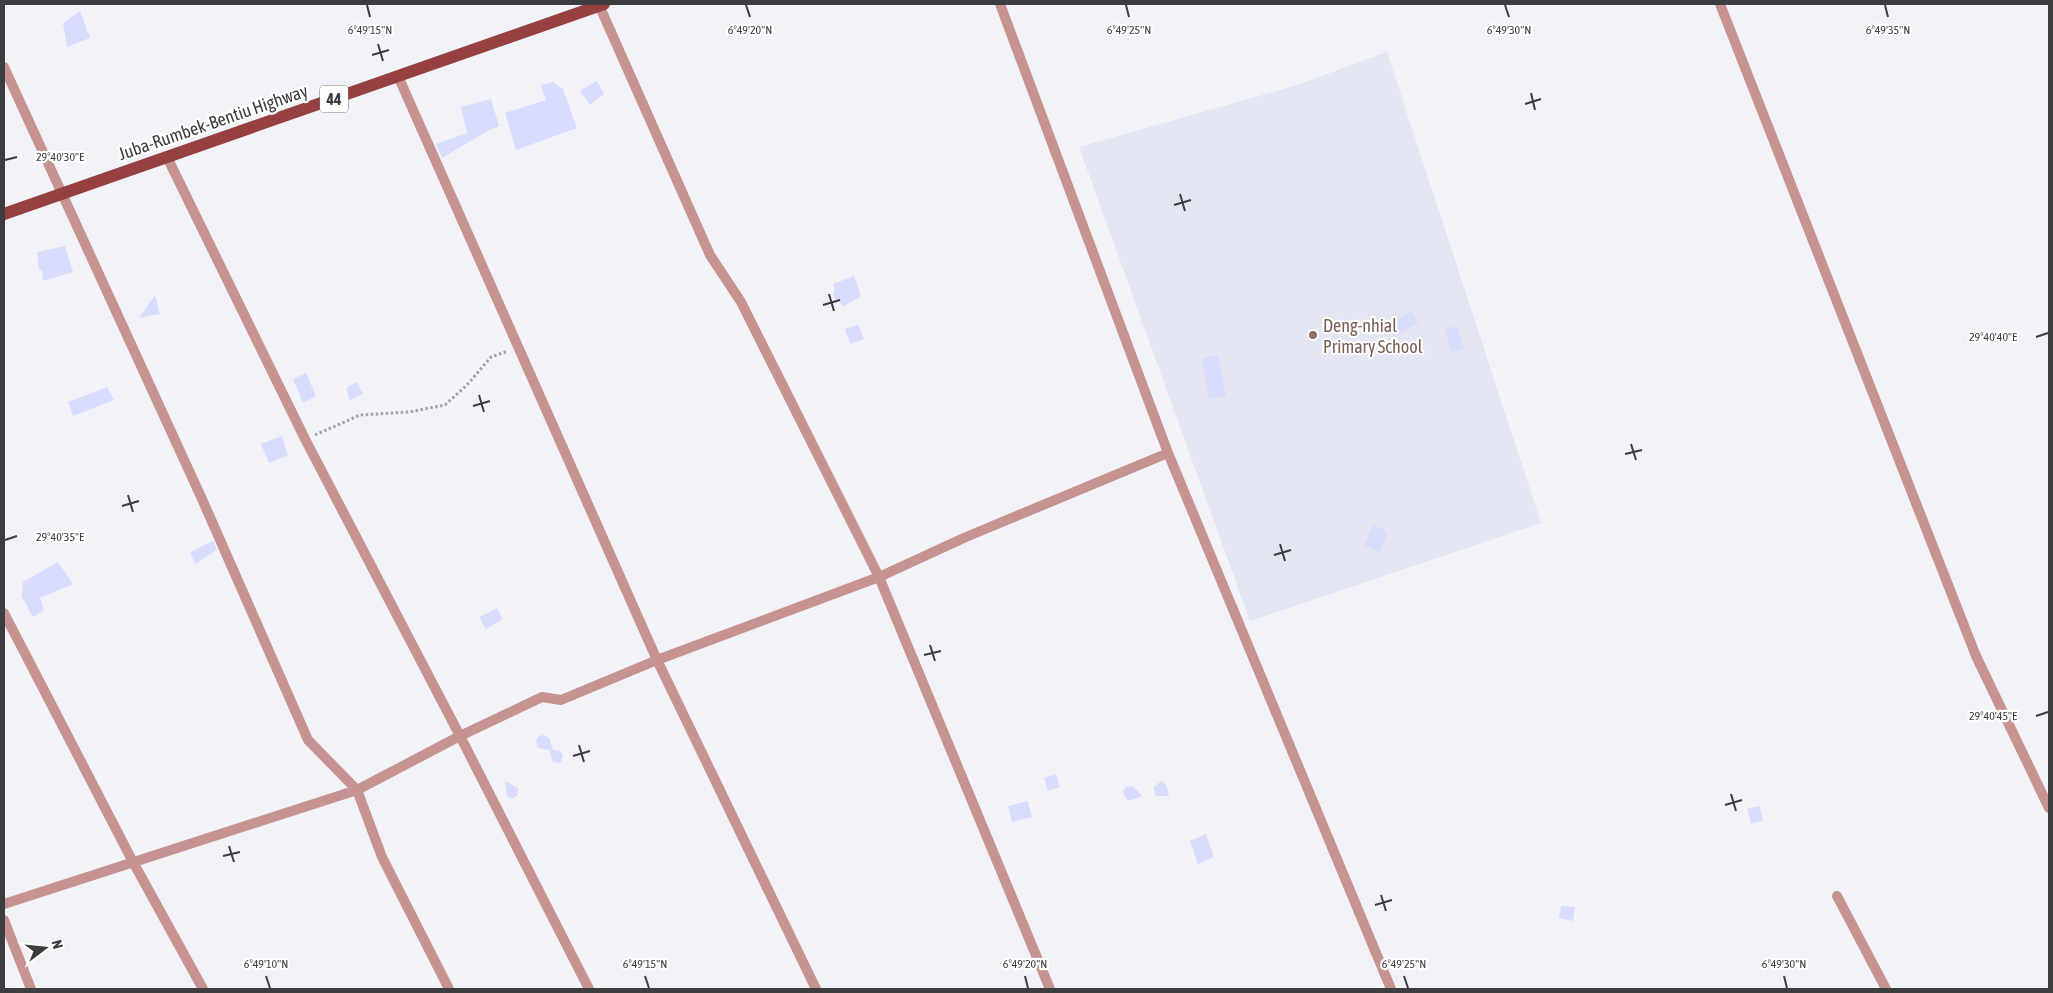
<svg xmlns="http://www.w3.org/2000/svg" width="2053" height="993" viewBox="0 0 2053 993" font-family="'Asap Condensed',sans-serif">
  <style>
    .built { fill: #e3e5f2 }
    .building { fill: #d7dcfd }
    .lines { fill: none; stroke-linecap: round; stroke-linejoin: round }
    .path { stroke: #a1a2a6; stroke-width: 3; stroke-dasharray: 2.5 2.5; stroke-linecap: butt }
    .minor { stroke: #c69391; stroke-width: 10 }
    .primary { stroke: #964041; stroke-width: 12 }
    .ticks { fill: none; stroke: #3c3d3f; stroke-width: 2 }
    .education-dot { fill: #8d6e63; stroke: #fff; stroke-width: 2 }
    .labels { text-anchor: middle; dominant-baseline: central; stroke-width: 4.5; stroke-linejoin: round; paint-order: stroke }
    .shield { fill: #fff; stroke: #767779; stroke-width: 1 }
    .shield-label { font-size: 16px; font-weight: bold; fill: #3c3d3f }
    .street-label { font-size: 18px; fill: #3c3d3f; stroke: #fff }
    .education-label { font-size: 18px; fill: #785e54; stroke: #fff; text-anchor: start }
    .ticks-label { font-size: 12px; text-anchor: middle; fill: #3c3d3f; stroke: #fff; stroke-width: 4.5; stroke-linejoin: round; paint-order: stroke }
  </style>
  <rect width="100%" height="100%" fill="#f2f3f8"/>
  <!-- built -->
  <path class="built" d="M1387 52 1541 523 1250 621 1079 147 1294 86Z"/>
  <!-- building -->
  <path class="building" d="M80 11 90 38 67 47 63 23Z
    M597 81 604 94 590 105 580 91Z
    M553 82 563 89 577 128 516 150 505 113 546 100 541 85Z
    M491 99 499 126 489 130 442 158 436 144 467 133 461 107Z
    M65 246 73 272 43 281 42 270H39L37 252Z
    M854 276 861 296 843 307 839 300 836 301 833 293 835 290 833 284Z
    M155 295 160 314 139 318Z
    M1411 311 1418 323 1394 336 1388 325Z
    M858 325 864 339 850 344 845 329Z
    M1457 326 1464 349 1451 351 1445 329Z
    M1218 355 1226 396 1209 399 1202 358Z
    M306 373 316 396 303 403 293 379Z
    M357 382 363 394 350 400 346 388Z
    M107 387 114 400 73 416 68 402Z
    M282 436 288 455 269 463 261 444Z
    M1373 525 1388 532 1379 552 1364 545Z
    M213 541 217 550 195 564 190 552Z
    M58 562 73 584 40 598 44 610 33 617 22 597 23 582Z
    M497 608 503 619 486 629 479 617Z
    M544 735 550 739 553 750 560 751 563 755 561 763 553 762 549 750 541 749 537 747 536 740 539 736Z
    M1056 774 1060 787 1048 791 1044 778Z
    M505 781 518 788V795L512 799 507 796Z
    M1162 781 1167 787 1169 796H1156L1153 787Z
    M1132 786 1143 796 1128 801 1124 796 1123 791 1126 787Z
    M1028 801 1032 817 1012 822 1008 806Z
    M1759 806 1763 820 1751 824 1747 809Z
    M1206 834 1214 857 1198 864 1190 841Z
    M1561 906 1575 907 1573 921 1559 918Z"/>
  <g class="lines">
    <!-- path -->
    <path class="path" d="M315 435 360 415 409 412 445 405 467 385 491 357 508 351"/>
    <!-- minor -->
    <path class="minor" d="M1000 4 1168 453 1391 989
      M1720 4 1976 656 2049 808
      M599 5 710 255 741 302 879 577 1050 989
      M4 67 202 499 308 740 357 790 382 857 449 989
      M398 76 657 660 816 989
      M167 157 305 439 460 736 589 989
      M4 613 133 862 203 989
      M1837 896 1886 989
      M4 904 357 790 460 736 542 697 561 700 657 660 879 577 966 537 1168 453
      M4 920 31 989"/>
    <!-- primary -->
    <path class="primary" d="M4 214 604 4"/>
  </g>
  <!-- ticks -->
  <path class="ticks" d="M367 5 370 17M746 5 750 17M1126 5 1129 17M1505 5 1509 17M1885 5 1888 17M378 44 383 61M372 55 389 50M1531 93 1535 110M1525 104 1541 99M5 160 17 157M1180 194 1185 211M1174 205 1191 200M829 294 834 311M823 305 840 300M2036 337 2048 333M479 395 484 412M473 406 490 401M1631 444 1636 460M1625 454 1642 450M128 495 133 512M122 506 139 501M5 540 17 536M1280 544 1285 561M1274 555 1291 550M930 645 935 661M924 655 941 651M2036 716 2048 712M579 745 584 762M573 756 590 751M1731 794 1736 811M1725 805 1742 800M229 846 234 862M223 856 240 852M1381 895 1386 911M1375 905 1392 900M266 976 270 988M645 976 649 988M1025 976 1028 988M1404 976 1408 988M1784 976 1787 988"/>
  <!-- markers -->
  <circle class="education-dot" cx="1313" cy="335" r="5"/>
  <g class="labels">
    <!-- shield labels -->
    <rect class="shield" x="320" y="85.5" width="28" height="27" rx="4"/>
    <g class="shield-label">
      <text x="334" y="99">44</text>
    </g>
    <!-- street labels -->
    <g class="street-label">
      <text transform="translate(213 122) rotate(-19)">Juba-Rumbek-Bentiu Highway</text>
    </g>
    <!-- education labels -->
    <g class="education-label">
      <text x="1323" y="325">Deng-nhial<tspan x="1323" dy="21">Primary School</tspan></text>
    </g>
  </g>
  <g class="ticks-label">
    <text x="370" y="34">6°49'15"N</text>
    <text x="750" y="34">6°49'20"N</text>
    <text x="1129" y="34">6°49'25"N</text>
    <text x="1509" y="34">6°49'30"N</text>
    <text x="1888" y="34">6°49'35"N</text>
    <text x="60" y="161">29°40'30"E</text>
    <text x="1993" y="341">29°40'40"E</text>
    <text x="60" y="541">29°40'35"E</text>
    <text x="1993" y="720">29°40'45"E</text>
    <text x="266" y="968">6°49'10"N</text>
    <text x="645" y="968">6°49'15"N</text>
    <text x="1025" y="968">6°49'20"N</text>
    <text x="1404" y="968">6°49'25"N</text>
    <text x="1784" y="968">6°49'30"N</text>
  </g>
  <!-- border -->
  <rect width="2053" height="993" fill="none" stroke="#3c3d3f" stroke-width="10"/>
  <!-- north arrow -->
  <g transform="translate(45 948) rotate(74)" stroke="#ffffff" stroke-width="4" paint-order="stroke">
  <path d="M0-4L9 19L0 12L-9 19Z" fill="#3c3d3f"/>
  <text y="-8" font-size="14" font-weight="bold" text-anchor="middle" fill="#3c3d3f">N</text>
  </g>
</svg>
